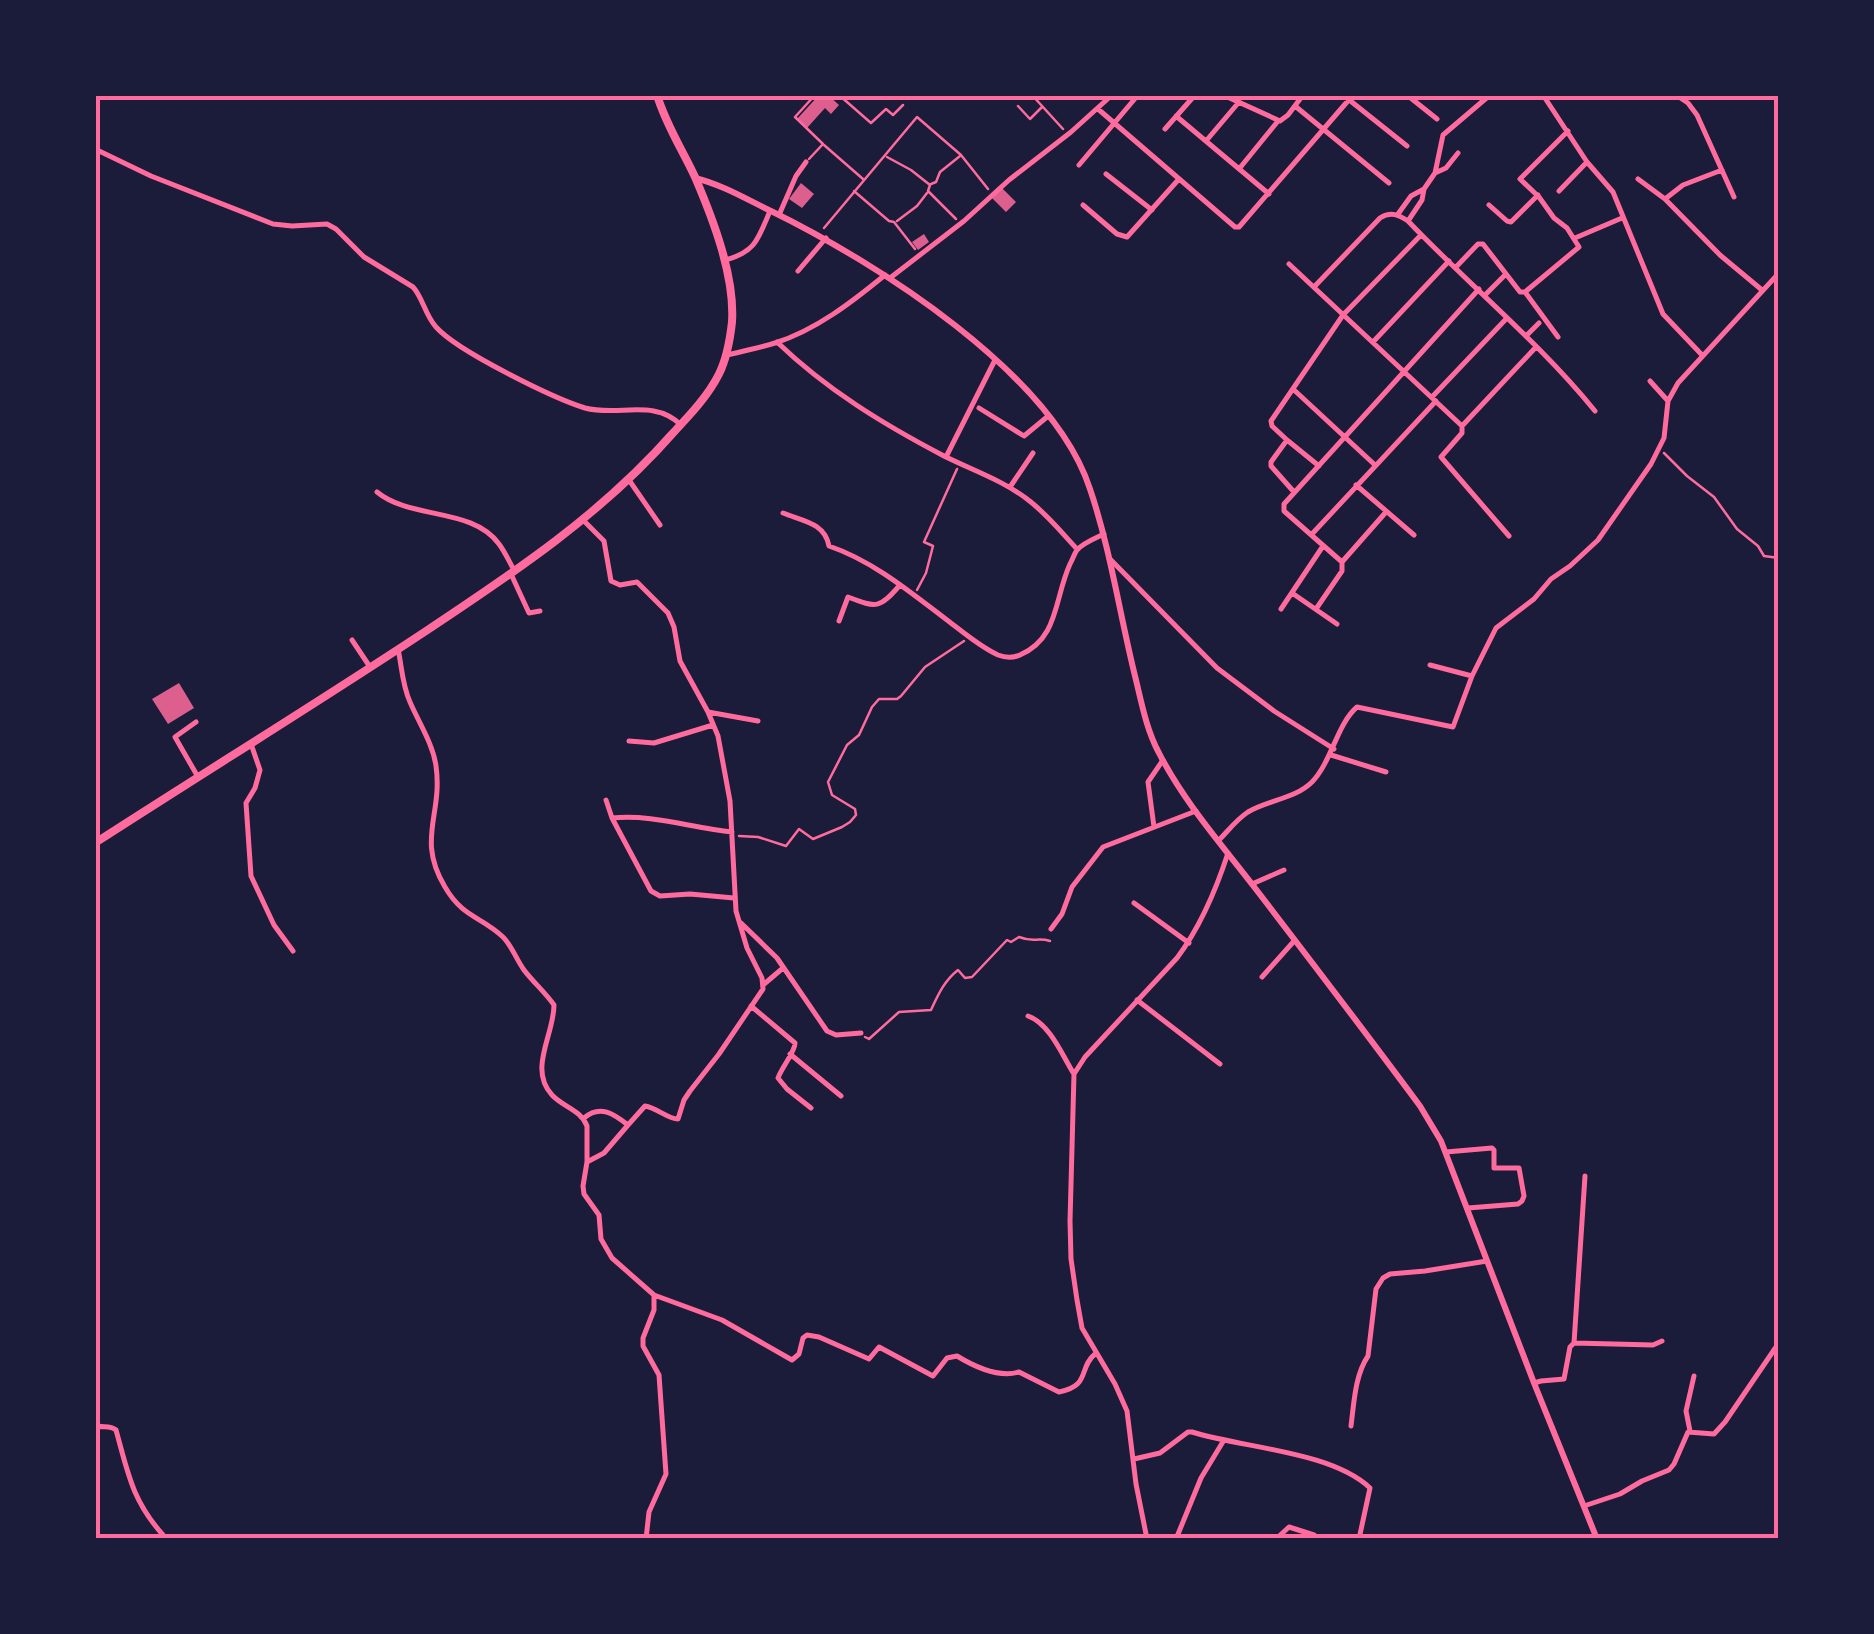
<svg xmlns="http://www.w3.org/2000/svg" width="1874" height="1634" viewBox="0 0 1874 1634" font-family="Roboto,sans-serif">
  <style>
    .building { fill: #dd5f8e }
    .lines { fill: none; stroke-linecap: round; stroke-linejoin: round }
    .path { stroke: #ff6b9d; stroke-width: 2.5 }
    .minor { stroke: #ff6b9d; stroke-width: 5 }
    .tertiary { stroke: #ff6b9d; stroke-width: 6 }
    .primary { stroke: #ff6b9d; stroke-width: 8 }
    .neatline { fill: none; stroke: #ff6b9d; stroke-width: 4 }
  </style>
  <rect width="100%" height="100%" fill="#1b1b3a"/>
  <!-- building -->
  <path class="building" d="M819 95H828L839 105 831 114 825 108 807 128 797 119Z
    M801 183 814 194 802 208 789 199Z
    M1002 188 1016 202 1006 212 992 198Z
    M924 234 929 242 918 250 912 242Z
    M179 683 194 708 168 724 152 699Z"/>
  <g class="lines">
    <!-- path -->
    <path class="path" d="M839 95 871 123 886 109 893 115 903 105
      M1032 95 1063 129
      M1018 106 1030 119 1042 107
      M824 145 863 179
      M887 157 911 170 930 185 928 191 956 219
      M809 159 823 144 795 117 815 95
      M931 184 936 182 940 172 960 156
      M854 191 889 221 894 222 915 249
      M897 221 917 206 927 193
      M824 228 917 117 961 155 988 189
      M1664 453 1687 476 1714 497 1737 529 1758 546 1764 556 1779 558
      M917 590 926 573 933 546 924 542 957 469
      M739 836 758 837 786 846 799 829 813 839 842 827 850 822 856 815 855 809 832 795 828 782 847 745 859 735 872 707 879 699H897L901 696 925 667 964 641
      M865 1037 869 1039 899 1012 931 1010C938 995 944 981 958 970L965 978 972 977 1007 940 1011 942 1019 937C1034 943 1037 937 1050 941"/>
    <!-- minor -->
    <path class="minor" d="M1223 95 1280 121 1288 115 1303 95
      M1343 95 1407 146
      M1407 95 1437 119
      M1543 95 1587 162 1613 192 1663 314 1702 355
      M1676 95 1688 103 1697 115 1734 197
      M1295 106 1389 183
      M1098 109 1235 227H1239L1353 95
      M1176 116 1269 194
      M1165 129 1195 95
      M1206 141 1239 102
      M95 149 151 176 273 224 292 226 327 224 336 229 364 257 413 287C423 298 425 315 436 327 457 351 553 398 585 408 618 417 654 398 681 425
      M1079 165 1138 95
      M1239 169 1278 121
      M1435 173 1446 168 1458 153
      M1106 174 1152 210
      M1638 179 1665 199 1720 255 1762 290
      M1559 191 1587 162
      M1665 199 1683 185 1722 170
      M1083 205 1117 234 1127 237 1179 179
      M1489 205 1507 221 1511 222 1538 195
      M1398 214 1411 196 1424 189
      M779 215 796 176 806 162
      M1408 221 1422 200 1424 189 1435 173 1443 135 1490 95
      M1575 238 1622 218
      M725 260C756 252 758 239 770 211
      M1289 264 1462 426
      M1456 267 1478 244H1483L1520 292H1525L1558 337
      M798 271 826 238
      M890 278 964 221 1009 180 1071 132 1112 95
      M1314 287 1380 218C1391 211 1399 215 1408 221 1469 285 1539 342 1595 411
      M1525 292 1579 247 1567 228 1554 218 1539 197 1520 179 1568 131
      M1486 294 1505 275
      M1527 335 1539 323
      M777 342C827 390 883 424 944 456 972 470 1002 480 1027 499 1046 513 1061 532 1077 549
      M1373 342 1449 261
      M727 355C743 351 759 348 775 343 816 330 852 302 885 275
      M1650 381 1668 401
      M1293 389 1375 465
      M1432 397 1507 318
      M979 408 1024 436 1047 417
      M1287 440 1319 466
      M946 457 995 360
      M629 480 660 525
      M1356 485 1414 535
      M1010 487 1033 453
      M377 492C411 520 472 507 499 544 505 552 510 563 515 572
      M1294 492 1271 466V462L1287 440 1272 426 1271 421 1343 315 1421 235
      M1386 512 1342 562 1284 511V504L1479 289
      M783 513C803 521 825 523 829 546 873 561 910 592 947 620 963 632 980 647 998 655 1006 658 1013 658 1020 655 1059 638 1054 599 1070 564 1073 559 1074 554 1077 550 1083 543 1096 538 1104 534
      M583 520 604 541 611 581 620 585 637 582 668 613 674 627 680 661 708 712 718 736 730 801 736 911 747 948 762 978 763 989 719 1054 690 1091 684 1100 678 1119C668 1119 657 1108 645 1106L628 1125C614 1114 600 1104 584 1118
      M1312 534 1436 401
      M1509 536 1441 457 1462 433V426L1536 347
      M1109 558 1217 668 1274 711 1334 749
      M511 574 529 613 540 611
      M1292 593 1337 624
      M1281 609 1323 546
      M1316 609 1342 571V562
      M839 621 848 597C877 608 879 609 900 585
      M352 640 370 667
      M398 649C402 667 402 684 410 702 419 723 433 744 436 766 443 815 416 839 445 887 463 918 481 916 503 937 512 946 516 959 524 970 533 982 545 992 554 1005 554 1035 528 1069 552 1095 563 1107 581 1110 587 1126V1162L583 1186 584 1194 599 1215 601 1239 612 1258 654 1295V1310L643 1338V1346L659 1375 666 1474 649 1512 646 1539
      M1430 665 1472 676
      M708 712 758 721
      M196 722 175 737 198 777
      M629 741 654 743 713 725
      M251 744 260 770 255 788 246 803 251 876 274 925 293 951
      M1331 755 1386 772
      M606 800 612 818 651 891 660 896 690 894 734 898
      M612 818C653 814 691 828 732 832
      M1154 827 1148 782 1163 760
      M1219 840C1228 831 1237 819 1248 812 1268 800 1295 799 1312 782 1332 761 1337 724 1357 707L1453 727 1472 676 1496 628 1534 599 1551 579 1570 566 1598 540 1651 464 1664 438 1668 401 1678 383 1779 273
      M1252 884 1284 870
      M1134 903 1189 943
      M741 923 777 958 827 1031 836 1035 861 1033
      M1051 929 1062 914 1072 887 1103 847 1196 811
      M1262 977 1295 940
      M763 985 783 968
      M1137 1000 1220 1064
      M751 1006 795 1043C795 1052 782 1067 778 1078L787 1089 811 1108
      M1028 1016C1050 1024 1062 1055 1074 1074
      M790 1054 841 1096
      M1446 1152 1492 1148 1494 1150V1168H1519L1524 1196 1522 1201 1518 1204 1468 1208
      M587 1162 604 1153 628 1125
      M654 1295 722 1320 792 1360 799 1354 803 1338 807 1335 819 1337 869 1359 879 1347 933 1376 947 1358 957 1356C975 1367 999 1378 1019 1372L1059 1392C1091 1386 1078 1368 1095 1354
      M1574 1343 1585 1176
      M1534 1383 1541 1381 1564 1379 1570 1347 1574 1343 1653 1345 1662 1341
      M95 1425C102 1429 109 1424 116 1430 128 1473 132 1500 163 1535
      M1351 1426C1354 1403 1355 1375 1368 1356L1376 1289 1383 1278 1390 1274 1425 1271 1487 1261
      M1690 1431 1686 1411 1694 1376
      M1134 1459 1160 1453 1188 1432H1192C1242 1448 1331 1451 1370 1488L1359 1539
      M1584 1506 1620 1494 1642 1481 1669 1470 1674 1464 1688 1432 1714 1434 1725 1422 1776 1347
      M1147 1539 1136 1484 1127 1411 1115 1384 1082 1328 1077 1300 1071 1259 1070 1221 1074 1074 1085 1057 1177 958C1201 926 1216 890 1228 853
      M1176 1539 1201 1478 1224 1440
      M1276 1539 1289 1527 1314 1535"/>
    <!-- tertiary -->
    <path class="tertiary" d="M695 178C723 185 746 199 771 211 877 263 1052 373 1090 489 1111 551 1120 617 1136 680 1142 705 1147 731 1159 753 1184 802 1222 845 1255 888 1311 961 1366 1033 1420 1106L1441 1141 1534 1383 1597 1539"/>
    <!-- primary -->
    <path class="primary" d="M95 843C205 772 317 703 426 631 515 572 602 514 673 433 690 415 708 396 719 374 727 358 730 340 732 322 735 276 713 219 695 177 682 149 666 125 657 95"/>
  </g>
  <!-- border -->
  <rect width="1874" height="1634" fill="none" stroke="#1b1b3a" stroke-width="195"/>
  <rect x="98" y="98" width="1678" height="1438" class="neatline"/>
</svg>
